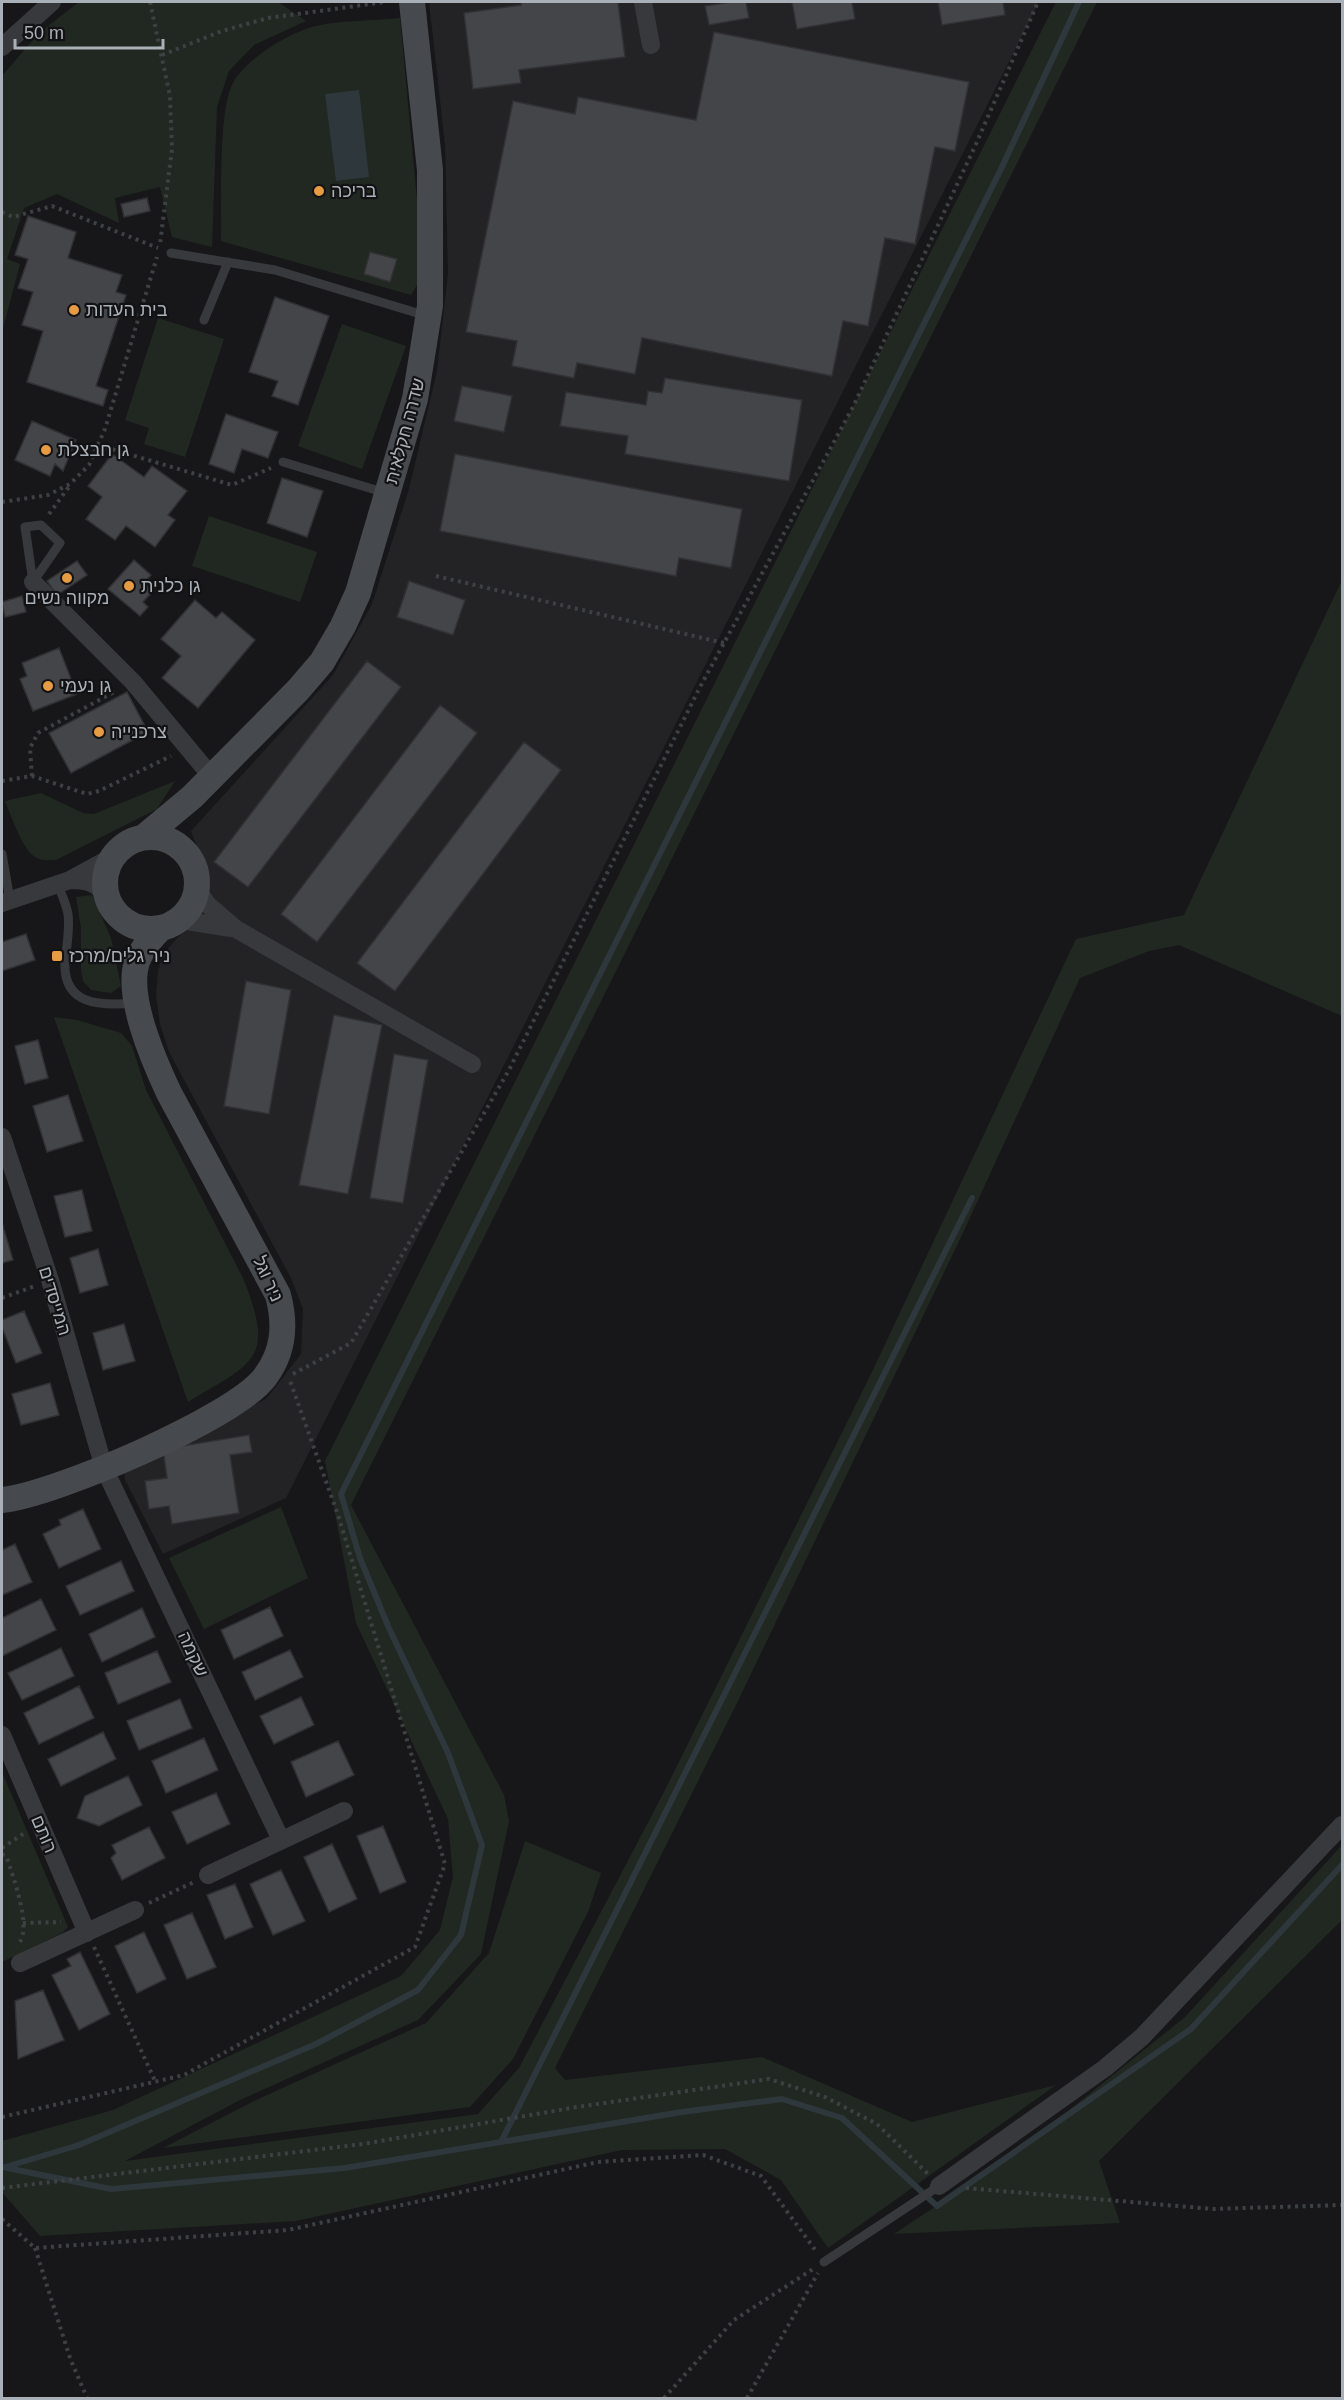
<svg xmlns="http://www.w3.org/2000/svg" width="1344" height="2400" viewBox="0 0 1344 2400" font-family="Arial,Heebo,sans-serif">
  <style>
    .built { fill: #232326 }
    .green { fill: #212821 }
    .water { fill: #2e373c }
    .lines { fill: none; stroke-linecap: round; stroke-linejoin: round }
    .stream { stroke: #2e373c; stroke-width: 6 }
    .building { fill: #444549; stroke: #313134; stroke-width: 1.5 }
    .path { stroke: #3e4144; stroke-width: 4; stroke-dasharray: 3 4.5; stroke-linecap: butt }
    .lane { stroke: #38393d; stroke-width: 9 }
    .street { stroke: #38393d; stroke-width: 18 }
    .secondary { stroke: #46494d; stroke-width: 26 }
    .poi-dot { fill: #e79c40; stroke: #121214; stroke-width: 2 }
    .labels { text-anchor: middle; dominant-baseline: central; stroke-width: 4.5; stroke-linejoin: round; paint-order: stroke }
    .poi-label { font-size: 18px; fill: #aab0b8; stroke: #121214; text-anchor: start }
    .street-label { font-size: 18px; fill: #aab0b8; stroke: #121214 }
  </style>
  <rect width="100%" height="100%" fill="#171719"/>
  <!-- built -->
  <path class="built" d="M429 2H1039L286 1498 163 1554 125 1480 124 1466 266 1399 301 1354 303 1309 291 1278 169 1052 160 1024 156 996 158 971 163 954 199 914 209 891 206 871 191 831 333 675 372 604 409 489 437 371 448 273 445 145Z"/>
  <!-- green -->
  <path class="green" d="M79 2H278L306 21 254 45 229 71 217 107 212 247 172 237 160 187 115 198 119 223 57 194 24 208 7 259 20 264 2 332V76L39 33Z
    M1056 2H1097L351 1505 504 1795 509 1821 481 1954 418 2020 240 2100 125 2161 478 2114 519 2068 665 1790 871 1374 1076 939 1184 915 1342 580V1016L1179 945 1149 951 1080 978 962 1235 737 1703 555 2068 565 2080 762 2057 912 2122 1056 2085 828 2248 781 2180 725 2149 622 2150 296 2221 40 2236 2 2192V2141L113 2110 401 1976 440 1930 453 1877 448 1819 356 1623 325 1461Z
    M400 18 421 243 417 285 411 295 221 241C222 202 218 120 231 87 240 63 285 35 309 28 334 20 374 21 400 18Z
    M158 318 224 339 185 457 144 444 149 428 125 420Z
    M342 324 406 346 362 469 298 446Z
    M209 516 317 552 300 602 192 566Z
    M175 781 157 809 56 860C50 860 42 861 37 858 23 852 11 815 5 801L41 793 83 813 94 814Z
    M92 895 111 938 121 986 111 993 91 990 83 981 81 969V928L76 897Z
    M54 1017 77 1020 121 1033 132 1046 146 1090 243 1278C276 1360 254 1362 188 1402Z
    M281 1507 308 1578 204 1629 169 1558Z
    M2 1772 68 1927 62 1933 2 1962Z
    M525 1841 601 1873 588 1912 513 2059 470 2107 163 2148 256 2100 426 2023 489 1953Z
    M1342 1845V1920L1099 2161 1120 2223 894 2234 1016 2153 1185 2017Z"/>
  <!-- water -->
  <path class="water" d="M359 90 369 177 336 181 325 94Z"/>
  <g class="lines">
    <!-- stream -->
    <path class="stream" d="M501 2142 972 1198
      M2 2168 79 2145 316 2044 418 1990 461 1935 482 1845 448 1753 388 1626 360 1558 341 1494 1001 169 1079 2
      M7 2168 111 2189 345 2168 682 2112 782 2099 842 2118 937 2206 1191 2029 1342 1865"/>
  </g>
  <!-- building -->
  <path class="building" d="M521 2H618L625 57 519 70 521 83 473 89 464 13 521 5Z
    M731 2H746L749 18 709 25 705 6Z
    M792 2H852L855 19 797 29Z
    M938 2H1003L1005 15 942 25Z
    M714 32 969 82 955 151 935 147 915 244 885 238 868 326 843 321 832 376 642 338 635 374 577 363 574 378 512 366 517 341 466 332 513 101 575 114 578 97 696 120Z
    M147 198 150 211 124 217 121 204Z
    M28 216 76 232 68 258 122 275 116 292 126 295 96 386 108 390 103 406 27 382 43 331 22 325 33 292 18 288 28 259 15 255Z
    M370 252 397 259 390 282 364 274Z
    M275 297 329 316 298 405 272 396 278 381 249 372Z
    M665 378 802 400 789 481 625 454 628 436 560 426 566 392 646 405 648 391 662 393Z
    M462 386 512 396 504 432 454 421Z
    M226 414 278 432 268 458 242 449 234 473 209 464Z
    M32 421 76 440 63 471 55 464 50 476 15 460Z
    M112 454 144 477 152 466 187 491 168 515 175 520 155 547 126 526 115 540 86 519 102 497 88 486Z
    M455 454 742 509 731 568 679 558 676 576 440 531Z
    M282 478 323 491 307 537 267 523Z
    M134 560 151 575 144 583 153 591 143 602 148 607 140 616 108 589Z
    M77 561 87 575 57 595 47 581Z
    M409 581 465 600 453 635 397 617Z
    M22 596 26 612 5 617 2 602Z
    M195 600 216 618 222 612 255 640 198 708 162 678 181 656 161 639Z
    M59 648 77 694 33 711 20 679 27 676 22 663Z
    M367 661 401 687 248 887 214 862Z
    M127 692 148 732 71 773 49 733Z
    M440 705 477 733 317 942 281 914Z
    M524 742 561 770 395 991 357 963Z
    M26 934 35 960 2 971V942Z
    M246 981 291 990 269 1114 224 1106Z
    M334 1015 382 1025 348 1194 299 1185Z
    M38 1040 48 1078 25 1084 15 1046Z
    M394 1054 428 1060 403 1203 370 1198Z
    M68 1095 83 1141 47 1152 33 1106Z
    M82 1190 92 1231 65 1237 54 1196Z
    M2 1223 13 1260 2 1263Z
    M98 1249 108 1285 80 1293 70 1258Z
    M24 1311 42 1353 16 1363 2 1327V1320Z
    M124 1324 135 1361 103 1370 93 1333Z
    M50 1383 59 1415 21 1425 12 1394Z
    M249 1435 252 1452 230 1455 239 1513 172 1524 169 1506 149 1509 145 1481 167 1478 163 1449Z
    M83 1509 101 1549 59 1568 43 1534 61 1525 59 1520Z
    M15 1544 32 1582 2 1595V1550Z
    M121 1561 134 1591 80 1615 66 1586Z
    M41 1599 56 1630 2 1656V1618Z
    M270 1607 283 1636 234 1659 221 1630Z
    M142 1608 155 1637 102 1662 89 1634Z
    M61 1648 74 1676 22 1700 8 1673Z
    M290 1650 303 1677 255 1700 242 1672Z
    M157 1651 171 1682 118 1704 105 1673Z
    M79 1686 94 1718 39 1744 24 1713Z
    M301 1697 314 1725 274 1744 260 1716Z
    M180 1699 192 1728 139 1750 127 1721Z
    M103 1732 116 1759 61 1786 48 1759Z
    M204 1738 218 1770 166 1793 152 1761Z
    M338 1741 354 1775 306 1797 291 1762Z
    M128 1776 142 1805 99 1826 77 1818 85 1796Z
    M216 1793 230 1824 187 1844 172 1812Z
    M383 1826 406 1882 380 1893 357 1836Z
    M149 1827 165 1858 122 1880 111 1858 116 1853 112 1845Z
    M332 1844 357 1899 329 1912 304 1857Z
    M281 1870 305 1921 273 1935 250 1884Z
    M235 1884 253 1927 225 1939 207 1895Z
    M192 1913 216 1967 187 1979 164 1925Z
    M144 1932 166 1979 137 1993 115 1946Z
    M80 1952 110 2014 79 2030 52 1975 71 1966 67 1959Z
    M43 1990 64 2040 18 2059 15 2001Z"/>
  <g class="lines">
    <!-- path -->
    <path class="path" d="M150 2 170 96 172 149 160 244
      M162 55 222 31 268 18 385 2
      M2 212 13 217 52 206 158 248
      M98 445 232 485 271 468
      M2 502 48 495 70 484 89 465 105 429 157 257
      M49 514 71 484
      M436 576 724 643
      M32 776 30 748 38 733 116 691
      M2 781 32 776 87 794 99 791 171 756
      M2 1298 35 1286
      M293 1374 351 1343 509 1070 700 687 853 407 976 144 1038 2
      M2 1848 26 1832
      M2 1854 7 1858C13 1877 32 1927 19 1943
      M149 1903 194 1882
      M23 1923 61 1922
      M94 1947 155 2081
      M2 2117 184 2075 415 1947 445 1864 338 1515 289 1378
      M2 2188 363 2144 577 2107 769 2079 825 2097 877 2124 928 2174
      M966 2188 1213 2209 1342 2205
      M2 2219 35 2248 288 2230 598 2162 703 2155 761 2176 816 2251
      M35 2248 70 2358 87 2398
      M664 2398 734 2320 813 2269
      M747 2398 818 2273"/>
    <!-- lane -->
    <path class="lane" d="M171 253 275 270 427 316
      M204 320 228 262
      M283 462 386 493
      M41 525 60 543 33 582 25 527Z
      M2 854 10 900
      M57 883C61 893 66 903 68 914 70 929 67 945 65 960 62 1006 101 1006 134 1003
      M824 2262 939 2186"/>
    <!-- street -->
    <path class="street" d="M643 2 651 45
      M2 47 52 2
      M33 582 133 682 212 777
      M70 880C87 880 95 882 106 895
      M198 890 207 904 236 929 472 1064
      M2 903 70 880 114 856
      M181 920 231 928
      M2 1137 50 1280 104 1468 281 1840
      M2 1735 87 1933
      M208 1875 344 1811
      M20 1963 135 1910
      M939 2186 1105 2068 1142 2037 1342 1825"/>
    <!-- secondary -->
    <path class="secondary" d="M105 883a46 46 0 1 1 92 0a46 46 0 1 1-92 0Z
      M144 837 192 797 298 690 322 662 343 626 358 593 415 399 430 306V170L412 2
      M2 1500C53 1495 235 1418 265 1377 284 1352 286 1325 278 1295L169 1093C154 1061 124 993 138 959 143 947 151 938 160 929"/>
  </g>
  <!-- markers -->
  <g class="poi-dot">
    <circle cx="319" cy="191" r="6"/>
    <circle cx="74" cy="310" r="6"/>
    <circle cx="46" cy="450" r="6"/>
    <circle cx="67" cy="578" r="6"/>
    <circle cx="129" cy="586" r="6"/>
    <circle cx="48" cy="686" r="6"/>
    <circle cx="99" cy="732" r="6"/>
    <rect x="51" y="950" width="12" height="12" rx="3"/>
  </g>
  <g class="labels">
    <!-- poi labels -->
    <g class="poi-label">
      <text x="331" y="191">בריכה</text>
      <text x="86" y="310">בית העדות</text>
      <text x="58" y="450">גן חבצלת</text>
      <text x="141" y="586">גן כלנית</text>
      <text x="67" y="598" text-anchor="middle">מקווה נשים</text>
      <text x="60" y="686">גן נעמי</text>
      <text x="111" y="732">צרכנייה</text>
      <text x="69" y="956">ניר גלים/מרכז</text>
    </g>
    <!-- street labels -->
    <g class="street-label">
      <text transform="translate(405 431) rotate(-75)">שדרה חקלאית</text>
      <text transform="translate(268 1279) rotate(66)">ניר וגל</text>
      <text transform="translate(55 1301) rotate(73)">המייסדים</text>
      <text transform="translate(193 1654) rotate(65)">שקמה</text>
      <text transform="translate(44 1834) rotate(67)">רותם</text>
    </g>
  </g>
  <!-- border -->
  <rect width="1344" height="2400" fill="none" stroke="#aab0b8" stroke-width="6"/>
  <!-- scale -->
  <path d="M15 39v9h148v-9" fill="none" stroke="#aab0b8" stroke-width="3"/>
  <text x="24" y="39" font-size="18" fill="#aab0b8" stroke="#121214" stroke-width="4.5" paint-order="stroke">50 m</text>
</svg>
